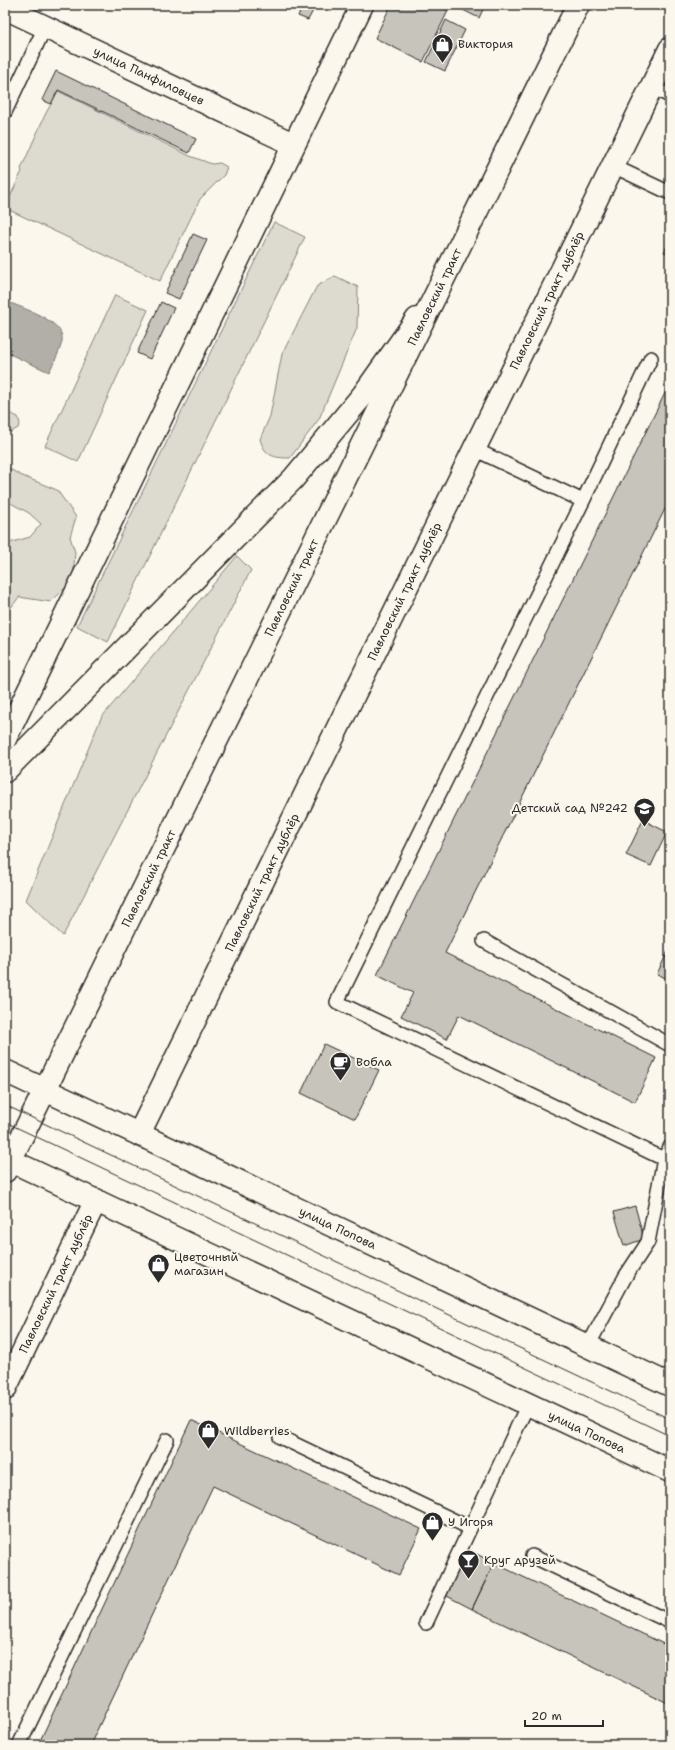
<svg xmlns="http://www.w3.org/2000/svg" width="675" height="1750" viewBox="0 0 675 1750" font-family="'Shantell Sans',sans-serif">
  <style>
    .green { fill: #dddad0; stroke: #84827e }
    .water { fill: #b1afa7; stroke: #7b7a75 }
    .building { fill: #c7c4bc; stroke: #2b2b2b }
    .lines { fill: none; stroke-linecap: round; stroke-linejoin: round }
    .lane-casing { stroke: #2b2b2b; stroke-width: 16 }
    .street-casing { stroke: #2b2b2b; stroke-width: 25 }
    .secondary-casing { stroke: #2b2b2b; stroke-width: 25 }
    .primary-casing { stroke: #2b2b2b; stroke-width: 25 }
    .lane { stroke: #fbf7ec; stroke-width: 13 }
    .street { stroke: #fbf7ec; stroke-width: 22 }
    .secondary { stroke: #fbf7ec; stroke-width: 22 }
    .primary { stroke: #fbf7ec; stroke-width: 22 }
    .tram { stroke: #2b2b2b; stroke-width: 1 }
    .labels { text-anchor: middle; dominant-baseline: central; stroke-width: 4; stroke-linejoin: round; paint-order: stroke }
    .poi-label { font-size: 12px; fill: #2b2b2b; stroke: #fbf7ec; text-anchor: start }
    .street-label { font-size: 12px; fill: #2b2b2b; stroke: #fbf7ec }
  </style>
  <rect width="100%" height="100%" fill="#fbf7ec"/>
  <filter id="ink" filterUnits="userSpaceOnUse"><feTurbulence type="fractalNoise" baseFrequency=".025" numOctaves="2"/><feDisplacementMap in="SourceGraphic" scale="8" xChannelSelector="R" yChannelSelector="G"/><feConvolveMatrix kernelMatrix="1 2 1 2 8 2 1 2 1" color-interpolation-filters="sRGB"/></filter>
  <g filter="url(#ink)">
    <!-- green -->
    <path class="green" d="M58 91 190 156 212 164 220 163 227 167 224 175 200 199 160 281 5 208 22 171 21 169 45 115Z
      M274 222 305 237 108 642 77 626Z
      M335 276 358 287 357 328 319 419 290 458C273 458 265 456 260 439L270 416 282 354 317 286Z
      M115 295 148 310 78 462 45 446Z
      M5 411 18 417 20 424 18 428 11 432 5 429Z
      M5 466 20 475 57 490 76 517 70 537 75 552 73 580 51 602 19 597 7 613 5 641V546L6 544 30 537 41 524 29 513 5 500Z
      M237 556 251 570 63 936 26 900 101 718Z"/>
    <!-- water -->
    <path class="water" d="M5 301C20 307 66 321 62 341 60 352 54 362 49 372L5 352Z"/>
    <!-- building -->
    <path class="building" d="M303 5H316L308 20 298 16Z
      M391 5H437L448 11 423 62 375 38Z
      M456 5H485L479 18 455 6Z
      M446 20 465 30 445 71 426 62Z
      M56 71 196 139 189 153 58 90 51 104 42 100Z
      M193 234 207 240 179 299 165 293Z
      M670 241V255L664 252Z
      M161 302 174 308 150 359 137 353Z
      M670 383V499L445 953 656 1058 635 1102 459 1015 447 1039 401 1016 413 993 377 975Z
      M643 820 667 832 651 866 626 855Z
      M669 949H670V980L657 974Z
      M324 1044 379 1070 355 1119 301 1093Z
      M635 1206 644 1239 624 1246 614 1212Z
      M191 1420 421 1529 399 1575 213 1486 90 1745H38Z
      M467 1549 494 1563 472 1609 445 1595Z
      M494 1563 670 1647V1704L472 1609Z"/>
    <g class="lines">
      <defs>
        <path id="lane" d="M651 87 670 96
          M5 112 45 27
          M613 166 670 193
          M474 449 583 501 337 1002 664 1159
          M583 501 651 358
          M484 941 670 1045
          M588 1346 625 1277 648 1242 664 1159 670 1147
          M280 1437 470 1528
          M532 1556 670 1622
          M426 1623 528 1404
          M19 1745 167 1440"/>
        <g id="street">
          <path id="s1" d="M5 8 293 144"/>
          <path d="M5 739 362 5"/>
          <path id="s2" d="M139 1134 670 49"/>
          <path id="s3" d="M5 1389 96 1200"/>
        </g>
        <g id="secondary">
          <path d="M5 771 293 479 363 395 417 319"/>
          <path id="s4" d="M5 1071 670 1385"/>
          <path id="s5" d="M5 1158 670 1471"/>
        </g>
        <g id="primary">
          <path id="s6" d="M5 1171 578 5"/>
        </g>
      </defs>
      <!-- lane casing -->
      <use href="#lane" class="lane-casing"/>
      <!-- street casing -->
      <use href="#street" class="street-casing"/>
      <!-- secondary casing -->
      <use href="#secondary" class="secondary-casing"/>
      <!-- primary casing -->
      <use href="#primary" class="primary-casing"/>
      <!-- lane -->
      <use href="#lane" class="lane"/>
      <!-- street -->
      <use href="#street" class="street"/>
      <!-- secondary -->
      <use href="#secondary" class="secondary"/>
      <!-- primary -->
      <use href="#primary" class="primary"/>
      <!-- tram -->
      <path class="tram" d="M5 1105 670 1419
        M5 1122 670 1436"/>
    </g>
  </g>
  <!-- icons -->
  <defs>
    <symbol id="shop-pin" viewBox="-11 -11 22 30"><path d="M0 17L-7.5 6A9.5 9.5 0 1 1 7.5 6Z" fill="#2b2b2b" stroke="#fbf7ec"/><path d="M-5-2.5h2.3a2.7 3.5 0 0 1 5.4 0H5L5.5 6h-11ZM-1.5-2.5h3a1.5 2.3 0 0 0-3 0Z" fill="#fff"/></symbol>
    <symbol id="school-pin" viewBox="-11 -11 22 30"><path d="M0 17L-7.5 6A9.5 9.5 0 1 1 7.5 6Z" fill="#2b2b2b" stroke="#fbf7ec"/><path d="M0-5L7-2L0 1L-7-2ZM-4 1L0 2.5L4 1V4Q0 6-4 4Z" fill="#fff"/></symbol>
    <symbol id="cafe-pin" viewBox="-11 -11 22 30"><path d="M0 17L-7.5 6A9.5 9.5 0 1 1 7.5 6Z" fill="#2b2b2b" stroke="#fbf7ec"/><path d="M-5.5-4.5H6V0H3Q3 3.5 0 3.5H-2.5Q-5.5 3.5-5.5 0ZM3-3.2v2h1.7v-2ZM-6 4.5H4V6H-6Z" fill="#fff"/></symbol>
    <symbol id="bar-pin" viewBox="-11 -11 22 30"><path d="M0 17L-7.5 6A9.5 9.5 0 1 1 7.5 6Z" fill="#2b2b2b" stroke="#fbf7ec"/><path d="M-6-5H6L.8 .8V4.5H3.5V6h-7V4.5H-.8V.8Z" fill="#fff"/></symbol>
  </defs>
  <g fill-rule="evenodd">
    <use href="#shop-pin" x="430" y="32" width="25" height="34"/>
    <use href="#school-pin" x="632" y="796" width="25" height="34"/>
    <use href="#cafe-pin" x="328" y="1050" width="25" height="34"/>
    <use href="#shop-pin" x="146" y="1252" width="25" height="34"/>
    <use href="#shop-pin" x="196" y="1418" width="25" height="34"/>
    <use href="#shop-pin" x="420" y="1510" width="25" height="34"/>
    <use href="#bar-pin" x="456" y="1548" width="25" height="34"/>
  </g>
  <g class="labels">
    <!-- poi labels -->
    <g class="poi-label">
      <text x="458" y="44">Виктория</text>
      <text x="628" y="808" text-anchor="end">Детский сад №242</text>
      <text x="356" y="1062">Вобла</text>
      <text x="174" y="1257">Цветочный<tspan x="174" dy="14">магазин</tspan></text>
      <text x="224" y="1431">Wildberries</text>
      <text x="448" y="1522">У Игоря</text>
      <text x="484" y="1560">Круг друзей</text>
    </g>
    <!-- street labels -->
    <g class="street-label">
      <text stroke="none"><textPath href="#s1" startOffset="159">улица Панфиловцев</textPath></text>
      <text stroke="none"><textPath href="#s6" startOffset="974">Павловский тракт</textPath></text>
      <text stroke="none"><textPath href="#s2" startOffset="928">Павловский тракт дублёр</textPath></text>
      <text stroke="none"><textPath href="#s6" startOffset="650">Павловский тракт</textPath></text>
      <text stroke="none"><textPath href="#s2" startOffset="604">Павловский тракт дублёр</textPath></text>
      <text stroke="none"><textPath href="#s6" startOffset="326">Павловский тракт</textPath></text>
      <text stroke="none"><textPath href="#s2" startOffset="280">Павловский тракт дублёр</textPath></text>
      <text stroke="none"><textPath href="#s4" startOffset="368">улица Попова</textPath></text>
      <text stroke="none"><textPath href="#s3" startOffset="117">Павловский тракт дублёр</textPath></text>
      <text stroke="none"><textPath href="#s5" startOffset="643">улица Попова</textPath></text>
    </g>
  </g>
  <!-- margin -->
  <rect width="675" height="1750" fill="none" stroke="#fbf7ec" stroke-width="20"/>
  <rect x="10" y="10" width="655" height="1730" fill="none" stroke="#2b2b2b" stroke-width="1.5" filter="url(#ink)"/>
  <!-- scale -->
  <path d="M525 1720v6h78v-6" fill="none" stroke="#2b2b2b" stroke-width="2"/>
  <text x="531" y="1720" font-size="12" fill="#2b2b2b" stroke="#fbf7ec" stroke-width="3" paint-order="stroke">20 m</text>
</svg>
